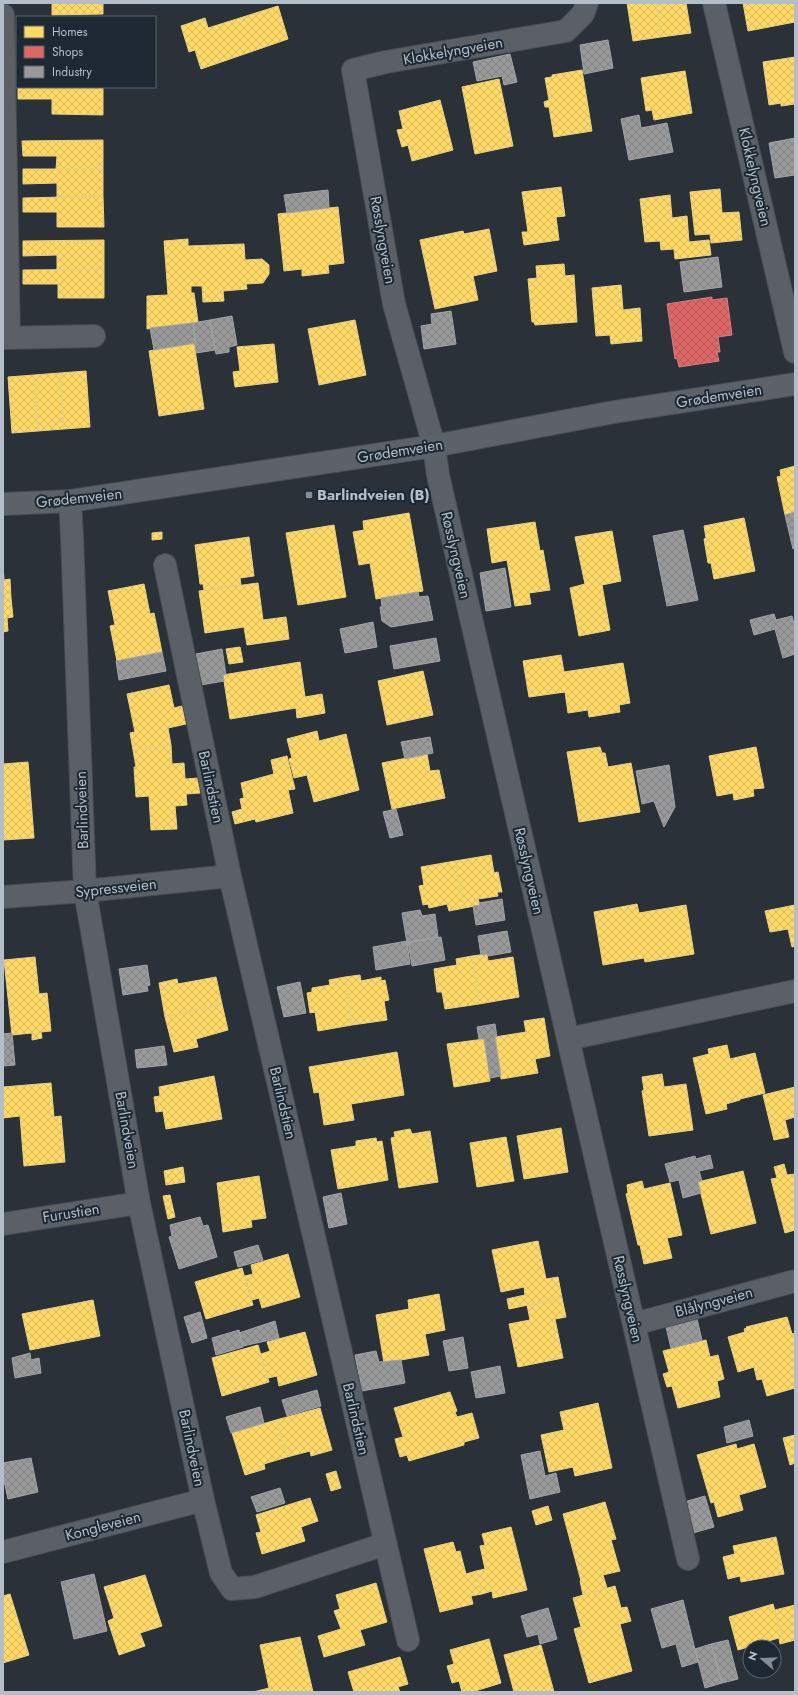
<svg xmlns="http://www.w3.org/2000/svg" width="798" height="1695" viewBox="0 0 798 1695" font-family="Jost,sans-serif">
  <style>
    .homes { fill: url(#homes-cross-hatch); stroke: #e8d184 }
    .shops { fill: url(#shops-cross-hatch); stroke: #d38084 }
    .industry { fill: url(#industry-cross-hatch); stroke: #a1a4a7 }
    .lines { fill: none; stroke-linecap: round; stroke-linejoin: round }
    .minor-casing { stroke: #484d53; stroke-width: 24 }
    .major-casing { stroke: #484e55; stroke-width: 24 }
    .minor { stroke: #5a6066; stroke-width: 22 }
    .major { stroke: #5c6268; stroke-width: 22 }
    .poi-dot { fill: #848d96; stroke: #1d2833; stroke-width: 1.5 }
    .labels { text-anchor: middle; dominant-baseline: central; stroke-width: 4; stroke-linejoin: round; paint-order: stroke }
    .street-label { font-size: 15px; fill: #b4bec9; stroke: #1d2833 }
    .poi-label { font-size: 15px; font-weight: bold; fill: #b4bec9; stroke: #1d2833; text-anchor: start }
  </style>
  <defs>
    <pattern id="homes-cross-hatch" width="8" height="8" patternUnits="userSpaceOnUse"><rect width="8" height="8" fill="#ffd966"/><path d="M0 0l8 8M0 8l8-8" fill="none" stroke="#d7b95e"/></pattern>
    <pattern id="shops-cross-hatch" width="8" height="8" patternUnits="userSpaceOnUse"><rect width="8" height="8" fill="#e06666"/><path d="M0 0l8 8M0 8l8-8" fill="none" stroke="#ad5859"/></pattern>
    <pattern id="industry-cross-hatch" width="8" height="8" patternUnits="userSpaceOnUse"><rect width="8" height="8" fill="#999"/><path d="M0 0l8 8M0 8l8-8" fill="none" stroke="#808182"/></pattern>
  </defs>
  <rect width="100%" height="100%" fill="#2a3138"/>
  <!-- homes -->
  <path class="homes" d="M52 3H103V14L52 15Z
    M627 3H656L661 37 633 41Z
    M656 3H686L691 33 661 37Z
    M743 3H795V22L748 31Z
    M278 6 288 39 201 69 195 50 189 52 181 26 205 18 208 28Z
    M795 57V104L781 106V103L769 105 763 62Z
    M582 70 592 131 554 137 549 107H545L544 102 549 100 545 78 552 77V75Z
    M685 71 692 113 654 120 652 110 646 111 641 78Z
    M499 79 513 146 475 154 462 87Z
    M18 87H103V115L52 114V99H18Z
    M440 100 453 150 412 161 408 145 402 147 397 130 403 129 399 111Z
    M103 140V169H56L57 156H23L22 141Z
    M23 169H103V196L57 197V183L23 184Z
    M561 187 565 216 556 217 559 240 524 245 522 232H528L522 192Z
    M720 189 722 213 739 212 742 240 711 243 710 234 695 235 690 192Z
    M670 195 672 218 687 216 689 242 709 240 711 255 675 259 674 249 661 250 660 241 645 242 640 199Z
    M103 196 104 227H57V212H23V198Z
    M338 207 344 263 328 265 329 273 302 276V269L284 271 278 214Z
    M489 229 497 271 473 276 478 300 435 309 420 240 463 231 464 234Z
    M188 239V246L244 244 245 260 262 259 269 265V274L263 283 246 284 247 289 223 291 224 301 203 302 202 286H191V293H194L198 322 147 329V296L168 295 164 241Z
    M104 240V269L57 270V255L23 256V241Z
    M564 264 565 276 574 275 577 322 535 325 534 322H532L528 279 537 278 536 266Z
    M104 269V298H58V284H23V270Z
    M621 285 623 310 640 308 642 341 611 344 610 335 596 336 592 288Z
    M355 320 366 375 319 385 308 329Z
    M194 343 204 409 159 416 149 351Z
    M274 344 278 382 235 387 233 372 240 371 237 347Z
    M86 371 90 427 64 429 60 373Z
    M60 373 64 429 38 431 34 375Z
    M34 375 38 431 12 433 8 377Z
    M795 466V512L785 515 777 477 781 476 780 470Z
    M409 513 423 591 376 599 370 563 359 565 353 532 364 530 363 521Z
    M744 518 755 571 714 579 711 563H708L704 539 706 538 704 526Z
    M535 522 540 551 543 550 550 590 529 593 531 604 515 606 507 560 492 563 487 529Z
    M334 525 346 597 298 605 286 533Z
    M612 531 621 581 602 585 610 630 579 636 570 588 585 584 575 537Z
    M162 532V539L152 540V533Z
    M249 537 254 576 240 578 241 585 204 590 203 584H200L195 545Z
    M3 565 4 580 10 579 11 598 3 599Z
    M258 583 263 620 286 617 289 639 247 645 244 627 205 633 199 591Z
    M144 584 150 614 154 613 162 652 117 661 110 626 115 625 108 591Z
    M11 598 13 617 7 618 8 631 3 632V599Z
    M240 647 243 662 229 664 226 649Z
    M561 655 564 672 623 663 630 703 619 705 620 712 589 717 588 710 568 713 565 692 529 697 523 661Z
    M300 662 305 697 322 694 325 713 297 718 296 708 230 719 223 675Z
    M423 671 433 715 387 725 378 681Z
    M169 685 174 708 182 706 186 724 168 728 171 745 133 750 130 733 135 732 127 694Z
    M317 731 319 741 346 734 359 790 314 802 307 775 294 778 289 759 292 758 287 739Z
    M171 745 172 764 184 763 185 779 199 778 200 793 186 794 187 805 175 806 177 829 151 830 149 796 136 797 134 767H136L133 750Z
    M600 747 602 753H605L608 767 631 763 640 812 579 822 567 752Z
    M756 747 764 788 753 789 754 796 734 800 733 793 717 796 709 756Z
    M427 754 430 771 439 770 445 798 392 809 382 763Z
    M287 756 295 789 288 790 293 813 256 822 255 819 235 824 232 812 242 809 240 799 244 798 241 783 274 774 271 760Z
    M28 762 34 838 3 840V764Z
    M491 855 494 873 498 872 502 892H497L498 896 478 899 480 905 464 908 455 861Z
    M455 861 464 908 449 911 447 904 429 908 428 904 423 905 419 886 424 885 421 867Z
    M637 904 639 913 686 905 694 954 645 962 644 958 603 965 594 912Z
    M795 905V946L792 947 788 929 770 932 765 911Z
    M487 954 488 961 513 957 519 997 479 1004 472 956Z
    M472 956 479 1004 445 1009 442 992H437L434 969 457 965 456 959Z
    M35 957 39 994 47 993 51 1031 41 1032 42 1038 32 1040V1033L12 1035 4 960Z
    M360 975 361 981 381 977V981L385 980 389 1000 384 1001 387 1020 352 1025 345 977Z
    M216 977 222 1004 165 1017 159 983 177 979 178 984Z
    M345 977 352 1025 318 1031 315 1012 310 1013 307 993 312 992V988L330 985 329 980Z
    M222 1004 228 1030 196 1039 198 1047 174 1052 165 1017Z
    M544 1018 550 1056 535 1059 538 1073 501 1079 495 1037 526 1032 524 1021Z
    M484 1039 490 1081 454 1087 447 1044Z
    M727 1045 730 1059 755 1053 765 1093 740 1099V1100L726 1104 727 1109 706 1114 693 1058 709 1054 708 1049Z
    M397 1052 404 1095 351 1104 354 1120 324 1125 319 1092 314 1093 309 1067Z
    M662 1074 664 1087 686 1084 693 1130 649 1136 642 1091 644 1090 642 1077Z
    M214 1076 222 1119 166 1129 163 1111 156 1112 154 1097 160 1096 159 1087Z
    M51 1083 54 1117 61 1116 65 1162 24 1166 20 1116 3 1118V1087Z
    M795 1087V1117L785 1120 789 1137 774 1140 763 1095Z
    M561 1128 568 1172 524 1179 517 1136Z
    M410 1129 412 1134 430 1131 438 1182 399 1188 391 1138 395 1137 394 1132Z
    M506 1137 514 1181 477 1187 470 1143Z
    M376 1138 377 1142 382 1141 388 1180 338 1189 331 1150 356 1146V1141Z
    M784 1164 787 1175 795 1174V1230L785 1233 771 1179 777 1178 774 1167Z
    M183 1167 185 1182 166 1185 164 1171Z
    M743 1171 756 1223 711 1234 698 1182Z
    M259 1176 266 1218 251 1220 252 1227 223 1232 217 1183Z
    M642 1181 644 1189 670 1183 682 1235 667 1238 672 1258 644 1264 640 1245H638L626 1194 628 1193 627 1185Z
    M170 1195 175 1217 168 1219 163 1196Z
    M538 1241 546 1279 558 1277 562 1298 509 1309 507 1299 525 1295 524 1287 501 1292 492 1250Z
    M288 1254 300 1297 262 1308 259 1298 252 1300 245 1276 253 1274 251 1265Z
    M242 1268 253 1305 206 1319 195 1282Z
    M439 1294 445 1330 425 1334 429 1355 384 1363 376 1315 409 1309 408 1300Z
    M562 1298 566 1317 555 1319 563 1358 518 1367 509 1324 530 1320 527 1305Z
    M93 1300 100 1336 30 1350 22 1314Z
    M787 1317 792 1334 795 1333V1371H794L795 1388 767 1396 762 1379 757 1380 754 1367 738 1372 728 1337 745 1332 744 1329 747 1328 746 1327Z
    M305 1332 317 1375 279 1386 277 1376 268 1378 261 1354 270 1351 267 1342Z
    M706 1340 710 1357 718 1355 724 1379 717 1381 720 1397 678 1408 672 1386 667 1387 663 1374 669 1372 663 1351Z
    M258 1345 269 1382 222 1396 212 1358Z
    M450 1392 457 1411 455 1412 457 1417 472 1413 479 1438 464 1442V1445L409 1461 407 1455 400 1457 395 1439 403 1437 394 1408Z
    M598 1403 612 1468 575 1476 573 1467 549 1472 541 1435 564 1430 560 1412Z
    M320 1408 332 1450 311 1456 310 1451 287 1457 276 1420Z
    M276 1420 287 1457 264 1464 265 1469 245 1475 232 1433Z
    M795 1435V1463L790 1465 783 1438Z
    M736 1444 737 1449 754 1444 766 1487 739 1495 743 1510 718 1517 714 1502 711 1503 697 1455Z
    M336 1471 341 1488 331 1491 326 1474Z
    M310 1498 318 1521 301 1527 305 1541 262 1554 256 1533 261 1532 256 1515Z
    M605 1502 616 1539 611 1540 620 1571 603 1575 607 1588 583 1595 580 1581H581L563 1514Z
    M548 1506 552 1520 536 1525 532 1511Z
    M511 1527 527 1590 493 1598 492 1591 482 1594 476 1571 485 1569 480 1546 485 1545 482 1534Z
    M776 1537 784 1574 741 1582 740 1576 728 1579 723 1557 735 1554 733 1546Z
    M453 1542 456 1552 460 1551 466 1574 476 1571 482 1594 471 1596 473 1604 440 1612 424 1549Z
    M145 1575 162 1626 140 1633 145 1646 119 1655 108 1621 114 1618 104 1587Z
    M376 1583 387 1622 360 1630 365 1645 324 1657 318 1636 341 1629 334 1611 340 1609 336 1595Z
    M615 1586 621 1608 627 1607 631 1621 620 1624 632 1671 589 1683 574 1629 581 1627 573 1598Z
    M10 1594 29 1655 3 1663V1596Z
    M773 1604 782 1637 738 1650 729 1617Z
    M795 1605V1640L780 1644 779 1638 782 1637 775 1610Z
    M300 1637 313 1692H253L269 1688 260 1645Z
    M489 1639 501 1683 472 1692H462L459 1681 452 1683 447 1666 454 1664 450 1650Z
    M541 1645 554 1692H514L504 1655Z
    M400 1657 408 1684 398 1687 400 1692H354L348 1672Z"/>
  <!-- shops -->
  <path class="shops" d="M712 297V300L727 298 732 335 718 337 720 352H717L719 361 679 367 677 358 675 359 667 304Z"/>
  <!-- industry -->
  <path class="industry" d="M608 40 613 68 584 74 580 45Z
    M510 54 517 82 504 85 502 76 477 81 473 62Z
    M639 115 641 128 667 123 673 152 629 160 621 119Z
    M795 138V175L775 178 769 143Z
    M328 190 329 208 287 213 284 195Z
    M718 257 722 287 684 292 680 262Z
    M451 311 456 344 424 349 421 326 432 324 431 314Z
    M232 316 237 345 229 347V352L216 354 210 320Z
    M210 320 215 350 196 353 193 323Z
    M193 323 196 343 154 350 150 328Z
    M795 512V550V548L793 549 785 515Z
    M683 530 698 600 667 606 653 536Z
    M505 568 511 607 486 611 480 573Z
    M418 592 419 597 428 596 433 620 391 627 382 621 380 607H382L381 598Z
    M774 614 776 620 792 616 795 628V654L783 658 775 629 754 635 750 620Z
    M373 622 377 647 345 653 340 629Z
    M436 638 440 661 394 669 390 646Z
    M222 649 226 675H223L224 681 201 685 196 654Z
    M162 652 166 671 119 680 116 661Z
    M430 737 433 753 405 759 401 742Z
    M669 765 675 807 664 827 654 801 642 804 636 771Z
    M396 809 403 835 390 838 383 812Z
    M502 899 505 920 476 925 473 906 480 905 479 903Z
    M420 910 422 916 435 914 438 937 407 943 402 913Z
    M507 931 511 952 488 956 487 954 481 955 478 936Z
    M441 937 445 960 412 966 408 942Z
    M407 941 410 964 376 970 373 947Z
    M147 965 150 985 147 986 148 991 123 995 119 969Z
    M300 982 306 1013 284 1017 277 987Z
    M495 1024 497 1037H495L501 1076 490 1078 484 1039H479L477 1027Z
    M12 1033 15 1065 3 1066V1034Z
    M164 1046 167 1065 137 1068 135 1050Z
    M710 1155 713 1168 699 1171 702 1181 698 1182 701 1193 683 1198 679 1180 670 1182 665 1164 695 1156 696 1159Z
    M341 1193 347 1224 329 1228 323 1197Z
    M200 1217 203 1226 208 1225 217 1257 179 1269 169 1237 172 1236 170 1225Z
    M258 1245 263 1260 238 1267 234 1252Z
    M200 1312 207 1338 192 1343 184 1317Z
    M697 1319 702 1340 671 1348 666 1327Z
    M275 1321 279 1338 243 1346 239 1333Z
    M239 1330 243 1347 216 1355 212 1338Z
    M463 1337 468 1368 449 1371 443 1341Z
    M376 1351 379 1362 401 1360 405 1383 362 1391 355 1355Z
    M30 1353 31 1360 39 1358 41 1373 15 1378 12 1358Z
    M500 1366 505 1393 476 1398 471 1372Z
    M317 1390 321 1406 287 1416 282 1400Z
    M260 1407 264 1423 231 1433 226 1417Z
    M749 1420 753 1436 727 1443 724 1427Z
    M540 1451 545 1476 556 1473 560 1492 530 1499 521 1455Z
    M31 1458 38 1492 8 1499 3 1476V1463Z
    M280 1488 285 1503 257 1512 251 1497Z
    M705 1496 714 1527 693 1533 684 1502Z
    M94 1574 107 1631 74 1639 61 1582Z
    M683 1600 698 1662 682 1667 676 1644 662 1648 651 1609Z
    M548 1608 557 1639 540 1644 538 1634 527 1637 521 1616Z
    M728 1640 738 1679 722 1683 711 1644Z
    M711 1644 722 1683 705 1688 695 1649Z"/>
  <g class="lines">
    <defs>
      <path id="minor" d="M587 3 583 14 566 31 386 62 353 70 394 304 434 446 438 475 688 1559
        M714 3 795 352
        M3 15 9 338
        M3 338 94 336
        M70 501 72 536 85 891 139 1203 203 1500 221 1573 232 1589 255 1587 385 1544
        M165 565 230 876 408 1640
        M3 897 85 891 230 876
        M568 1039 795 991
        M3 1224 139 1203
        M634 1324 795 1281
        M3 1552 203 1500"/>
      <path id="major" d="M3 504 70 501 434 446 614 412 795 384"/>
    </defs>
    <!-- minor casing -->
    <use href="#minor" class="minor-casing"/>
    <!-- major casing -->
    <use href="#major" class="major-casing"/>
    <!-- minor -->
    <use href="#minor" class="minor"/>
    <!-- major -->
    <use href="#major" class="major"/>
  </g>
  <!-- markers -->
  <rect class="poi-dot" x="305" y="491" width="8" height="8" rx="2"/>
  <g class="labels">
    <!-- street labels -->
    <g class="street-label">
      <text transform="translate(453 51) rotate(-10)">Klokkelyngveien</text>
      <text transform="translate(755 177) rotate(77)">Klokkelyngveien</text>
      <text transform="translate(383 240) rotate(80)">Røsslyngveien</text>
      <text transform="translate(719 396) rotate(-9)">Grødemveien</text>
      <text transform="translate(400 451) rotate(-9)">Grødemveien</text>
      <text transform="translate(79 498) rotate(-6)">Grødemveien</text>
      <text transform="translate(456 555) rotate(77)">Røsslyngveien</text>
      <text transform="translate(211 787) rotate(78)">Barlindstien</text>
      <text transform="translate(82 810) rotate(-92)">Barlindveien</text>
      <text transform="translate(529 871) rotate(77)">Røsslyngveien</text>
      <text transform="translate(116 888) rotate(-6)">Sypressveien</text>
      <text transform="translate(283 1103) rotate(77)">Barlindstien</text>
      <text transform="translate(127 1130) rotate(80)">Barlindveien</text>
      <text transform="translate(71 1213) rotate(-9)">Furustien</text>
      <text transform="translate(628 1299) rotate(77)">Røsslyngveien</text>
      <text transform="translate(714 1302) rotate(-15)">Blålyngveien</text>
      <text transform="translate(356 1419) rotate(77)">Barlindstien</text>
      <text transform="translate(192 1448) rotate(78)">Barlindveien</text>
      <text transform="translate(103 1526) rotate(-15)">Kongleveien</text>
    </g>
    <!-- poi labels -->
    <g class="poi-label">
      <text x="317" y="495">Barlindveien (B)</text>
    </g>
  </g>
  <!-- border -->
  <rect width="798" height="1695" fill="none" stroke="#b4bec9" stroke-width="8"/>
  <!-- legend -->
  <rect x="16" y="16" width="140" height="72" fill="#1d2833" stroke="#59646f"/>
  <rect x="24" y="26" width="20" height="12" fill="#ffd966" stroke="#59646f"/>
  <text x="52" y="36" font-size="12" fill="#b4bec9">Homes</text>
  <rect x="24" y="46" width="20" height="12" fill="#e06666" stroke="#59646f"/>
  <text x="52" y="56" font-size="12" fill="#b4bec9">Shops</text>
  <rect x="24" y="66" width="20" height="12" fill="#999999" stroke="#59646f"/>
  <text x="52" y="76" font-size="12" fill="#b4bec9">Industry</text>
  <!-- north arrow -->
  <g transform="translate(762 1659) rotate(289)"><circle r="19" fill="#1d2833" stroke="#59646f"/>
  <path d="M0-3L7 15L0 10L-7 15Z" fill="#848d96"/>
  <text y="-6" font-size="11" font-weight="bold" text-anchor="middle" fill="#b4bec9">N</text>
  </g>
</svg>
